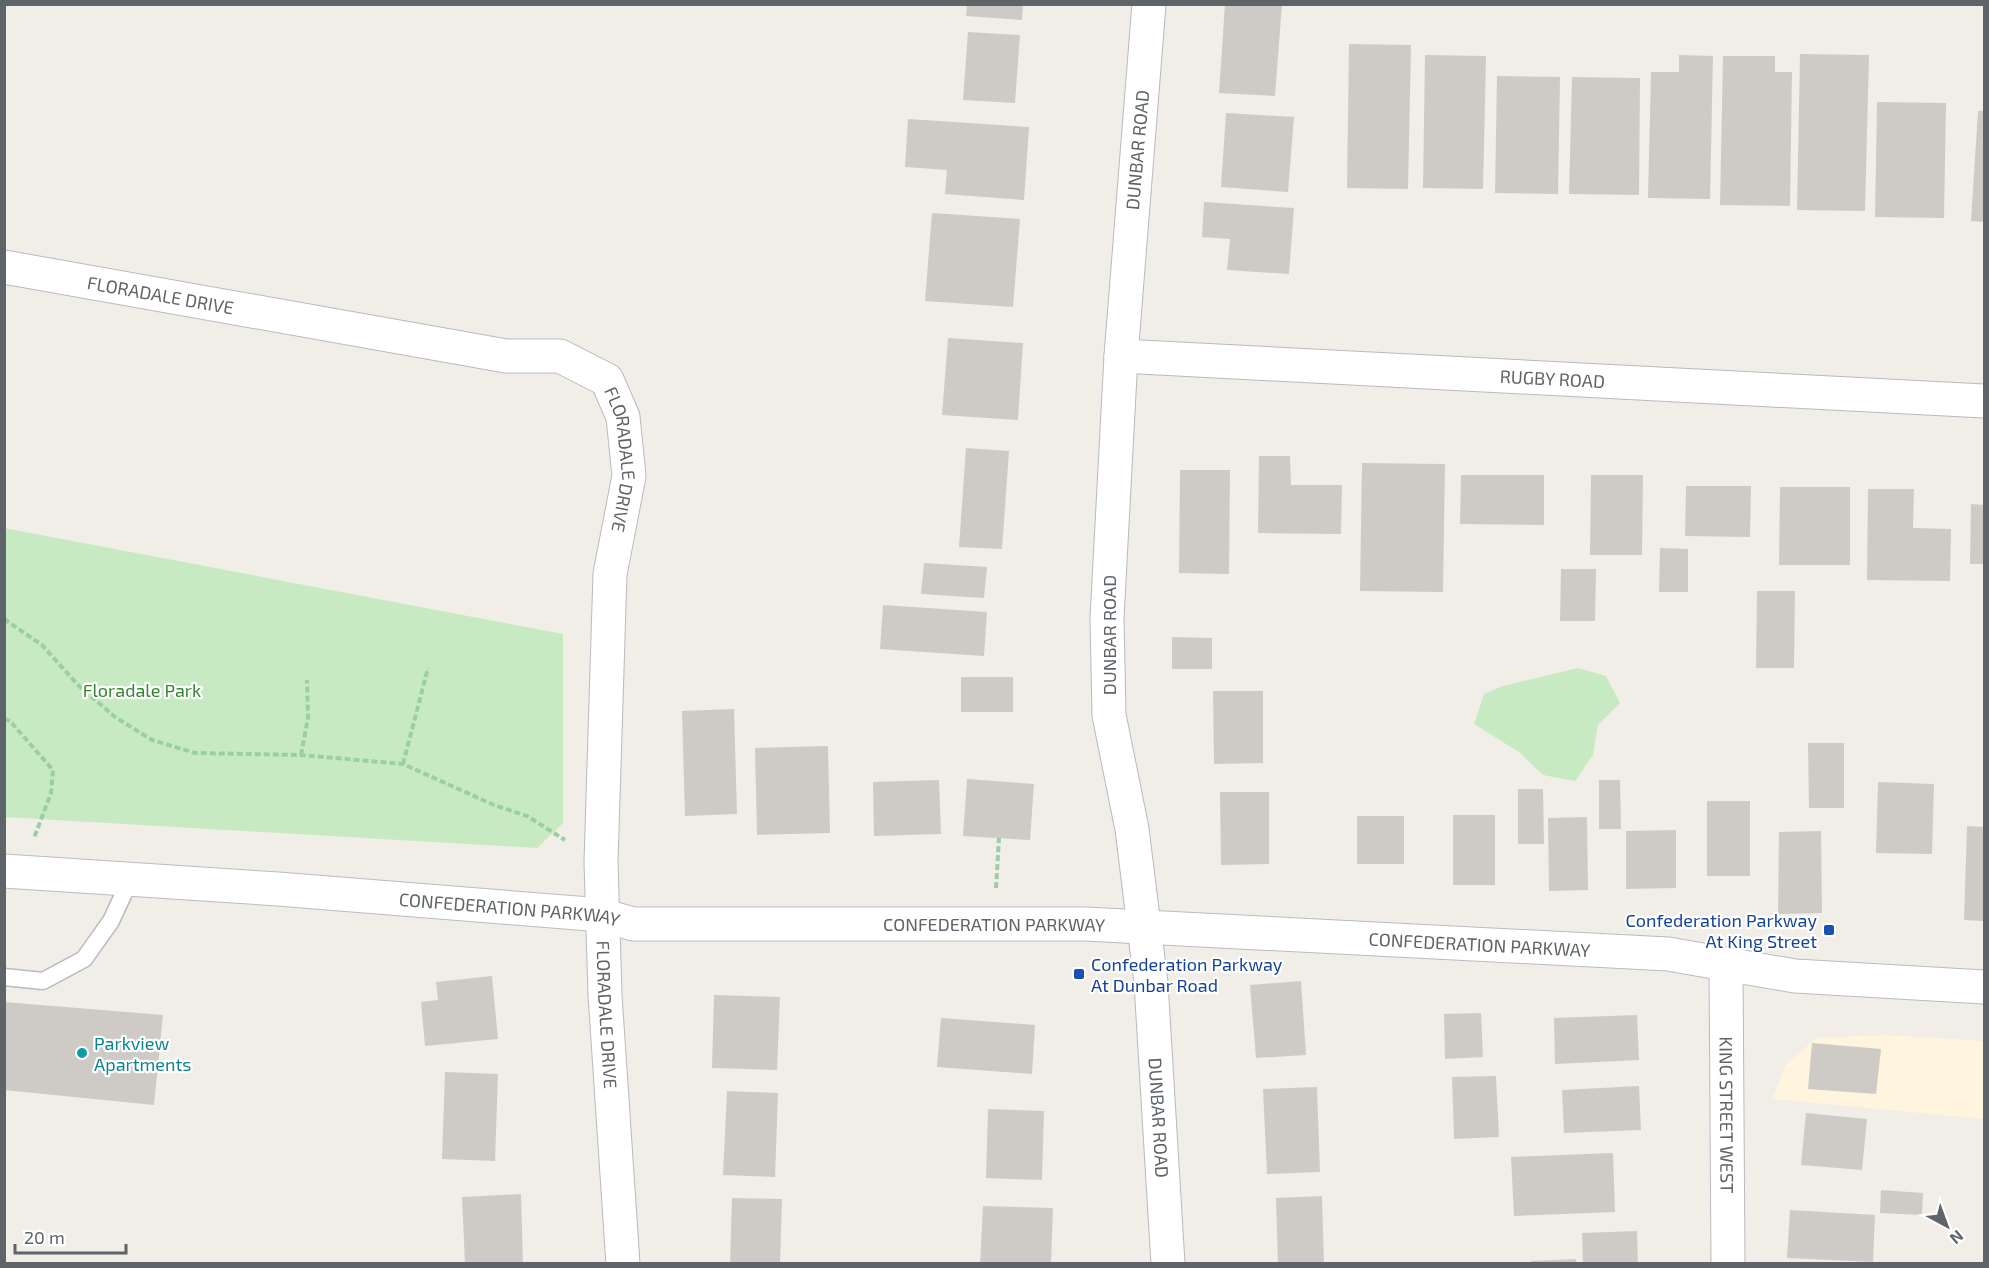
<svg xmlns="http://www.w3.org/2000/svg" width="1989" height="1268" viewBox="0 0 1989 1268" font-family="'Exo 2',sans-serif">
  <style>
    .commercial { fill: #fff4de }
    .green { fill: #c7eac2 }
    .building { fill: #cecbc6 }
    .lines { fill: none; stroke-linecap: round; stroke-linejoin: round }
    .lane-casing { stroke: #b7babe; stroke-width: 19 }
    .street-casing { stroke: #b7babe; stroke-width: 35 }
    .secondary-casing { stroke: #b8bcc1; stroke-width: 35 }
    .path { stroke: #9ccea5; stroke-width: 4; stroke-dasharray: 6 3; stroke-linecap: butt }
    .lane { stroke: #fff; stroke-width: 16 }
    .street { stroke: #fff; stroke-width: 33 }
    .secondary { stroke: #fff; stroke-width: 33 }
    .transit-dot { fill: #1a4fb4; stroke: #fff; stroke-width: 2 }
    .culture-dot { fill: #0f9aa8; stroke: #fff; stroke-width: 2 }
    .labels { text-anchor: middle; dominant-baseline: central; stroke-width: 4.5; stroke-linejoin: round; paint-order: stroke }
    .street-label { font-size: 18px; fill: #5e6468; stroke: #fff }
    .park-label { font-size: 18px; fill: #358530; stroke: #fff }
    .transit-label { font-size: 18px; fill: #164399; stroke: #fff; text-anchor: end }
    .culture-label { font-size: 18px; fill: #0d838f; stroke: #fff; text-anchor: start }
  </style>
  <rect width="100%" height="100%" fill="#f1eee7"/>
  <!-- commercial -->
  <path class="commercial" d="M1885 1035 1984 1041V1119L1772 1099 1786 1064 1817 1038Z"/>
  <!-- green -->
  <path class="green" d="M4 528 563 634V823L537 848 5 817Z
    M1578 668 1606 676 1620 703 1598 725 1593 755 1575 781 1543 775 1519 752 1474 724 1484 694 1503 686Z"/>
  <!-- building -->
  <path class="building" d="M967 4H1023L1022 20 966 16Z
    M1225 4H1282L1275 96 1219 93Z
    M968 32 1020 35 1015 103 963 100Z
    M1349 44 1411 45 1408 189 1347 188Z
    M1800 54 1869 55 1865 211 1797 210Z
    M1425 55 1486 56 1483 189 1423 188Z
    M1679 55 1713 56 1710 199 1648 198 1651 72H1679Z
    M1723 56H1775V72H1792L1790 206 1720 205Z
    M1497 76 1560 77 1558 194 1495 193Z
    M1572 77 1640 78 1639 195 1569 194Z
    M1877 102 1946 103 1944 218 1875 217Z
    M1978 111H1984V222L1971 221Z
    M1226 113 1294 117 1288 192 1221 187Z
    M908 119 1029 127 1024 200 945 194 947 170 905 167Z
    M1204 202 1294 208 1289 274 1227 270 1230 239 1202 237Z
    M932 213 1020 219 1013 307 925 301Z
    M948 338 1023 343 1018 420 942 415Z
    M966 448 1009 451 1002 549 959 547Z
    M1259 456H1290L1291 485H1342L1341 534 1258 533Z
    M1362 463 1445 464 1443 592 1360 591Z
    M1180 470H1230L1229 574 1179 573Z
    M1461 475H1544V525L1460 524Z
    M1591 475H1643L1642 555H1590Z
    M1686 486H1751L1750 537 1685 536Z
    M1780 487H1850V565H1779Z
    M1868 489H1914L1913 528 1951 529 1950 581 1867 580Z
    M1971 504 1984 505V564H1970Z
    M1660 548 1688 549V592H1659Z
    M924 563 987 567 984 598 921 594Z
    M1561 569H1596L1595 621H1560Z
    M1757 591H1795L1794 668H1756Z
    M883 605 987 612 984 656 880 649Z
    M1172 637 1212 638V669H1172Z
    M961 677H1013V712H961Z
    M1213 691H1263V763L1214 764Z
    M734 709 737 814 685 816 682 711Z
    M1808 743H1844V808H1809Z
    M828 746 830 833 757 835 755 748Z
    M967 779 1034 784 1030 840 963 836Z
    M939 780 941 834 874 836 873 782Z
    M1599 780H1620L1621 829H1599Z
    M1878 782 1934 784 1932 854 1876 853Z
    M1518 789H1543L1544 844H1518Z
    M1220 792H1269V864L1221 865Z
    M1707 801H1750V876H1707Z
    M1453 815H1495V885H1453Z
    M1357 816H1404V864H1357Z
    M1587 817 1588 890 1549 891 1548 818Z
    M1967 826 1984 827V921L1964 920Z
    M1676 830V888L1626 889V831Z
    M1821 831 1822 913 1778 914 1779 832Z
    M492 976 498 1039 425 1046 421 1002 438 1000 436 982Z
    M1301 981 1306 1055 1256 1058 1250 985Z
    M714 995 780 997 777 1070 712 1068Z
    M4 1002 163 1015 154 1105 4 1090Z
    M1481 1013 1483 1057 1445 1059 1444 1014Z
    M1637 1015 1639 1060 1555 1064 1554 1018Z
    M941 1018 1035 1025 1032 1074 937 1067Z
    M1812 1043 1881 1049 1876 1094 1808 1089Z
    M445 1072 498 1074 495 1161 442 1159Z
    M1496 1076 1499 1137 1454 1139 1452 1077Z
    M1639 1086 1641 1130 1564 1133 1562 1090Z
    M1317 1087 1320 1172 1267 1174 1263 1089Z
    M727 1091 778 1093 775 1177 723 1175Z
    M988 1109 1044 1111 1042 1180 986 1178Z
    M1806 1113 1867 1119 1862 1170 1801 1165Z
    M1613 1153 1615 1212 1514 1216 1511 1157Z
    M1881 1190 1923 1193 1922 1215 1880 1213Z
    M521 1194 523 1264H465L462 1197Z
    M1322 1196 1324 1264H1278L1276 1198Z
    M732 1198 782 1199 780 1264H730Z
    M983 1206 1053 1208 1051 1264H980Z
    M1790 1210 1875 1215 1873 1262 1787 1258Z
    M1637 1231 1638 1264H1583L1582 1233Z
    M1576 1259V1264H1531V1261Z"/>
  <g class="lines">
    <defs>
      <path id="lane" d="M4 977 43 981 84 959 111 921 130 880"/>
      <g id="street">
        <path id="s1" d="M1149 4 1121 356 1107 618 1109 715 1132 829 1151 983 1168 1264"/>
        <path id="s2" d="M4 267 506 356H560L607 380 623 417 629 476 610 574 601 862 605 995 623 1264"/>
        <path id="s3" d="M1121 356 1984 401"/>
        <path id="s4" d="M1726 965 1728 1264"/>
      </g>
      <g id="secondary">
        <path id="s5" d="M4 871 278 889 602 915 633 924H1085L1668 954 1795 976 1984 987"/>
      </g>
    </defs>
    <!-- lane casing -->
    <use href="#lane" class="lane-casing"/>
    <!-- street casing -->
    <use href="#street" class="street-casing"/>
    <!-- secondary casing -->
    <use href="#secondary" class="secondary-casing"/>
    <!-- path -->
    <path class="path" d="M4 619 42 645 78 685 115 717 152 740 195 753 301 755 403 764 494 805 527 816 565 840
      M4 719 10 721 53 770 51 793 34 838
      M301 755 308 718 307 680
      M403 764 428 668
      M996 888 999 838"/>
    <!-- lane -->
    <use href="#lane" class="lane"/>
    <!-- street -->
    <use href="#street" class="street"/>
    <!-- secondary -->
    <use href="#secondary" class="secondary"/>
  </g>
  <!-- markers -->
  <g class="transit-dot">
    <rect x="1823" y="924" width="12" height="12" rx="3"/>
    <rect x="1073" y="968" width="12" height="12" rx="3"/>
  </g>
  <circle class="culture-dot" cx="82" cy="1053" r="6"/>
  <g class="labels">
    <!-- street labels -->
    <g class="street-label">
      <text transform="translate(1137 150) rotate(-85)">DUNBAR ROAD</text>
      <text stroke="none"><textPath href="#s2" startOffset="159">FLORADALE DRIVE</textPath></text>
      <text stroke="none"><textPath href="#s3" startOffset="432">RUGBY ROAD</textPath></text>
      <text stroke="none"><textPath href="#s2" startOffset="699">FLORADALE DRIVE</textPath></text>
      <text transform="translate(1109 635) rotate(-90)">DUNBAR ROAD</text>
      <text stroke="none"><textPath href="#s5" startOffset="507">CONFEDERATION PARKWAY</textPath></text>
      <text stroke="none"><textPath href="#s5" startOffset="993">CONFEDERATION PARKWAY</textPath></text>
      <text stroke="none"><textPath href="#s5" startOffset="1479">CONFEDERATION PARKWAY</textPath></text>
      <text stroke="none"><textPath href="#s2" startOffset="1257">FLORADALE DRIVE</textPath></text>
      <text stroke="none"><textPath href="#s4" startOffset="150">KING STREET WEST</textPath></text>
      <text stroke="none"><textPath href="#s1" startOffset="1119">DUNBAR ROAD</textPath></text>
    </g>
    <!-- park labels -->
    <g class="park-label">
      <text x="142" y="690">Floradale Park</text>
    </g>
    <!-- transit labels -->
    <g class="transit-label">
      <text x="1817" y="920">Confederation Parkway<tspan x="1817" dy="21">At King Street</tspan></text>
      <text x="1091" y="964" text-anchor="start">Confederation Parkway<tspan x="1091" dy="21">At Dunbar Road</tspan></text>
    </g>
    <!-- culture labels -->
    <g class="culture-label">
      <text x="94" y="1043">Parkview<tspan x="94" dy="21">Apartments</tspan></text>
    </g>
  </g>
  <!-- border -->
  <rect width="1989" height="1268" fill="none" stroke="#5e6468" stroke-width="12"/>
  <!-- north arrow -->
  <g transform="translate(1947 1226) rotate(139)" stroke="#ffffff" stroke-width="4.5" paint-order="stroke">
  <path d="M0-4.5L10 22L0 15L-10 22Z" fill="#5e6468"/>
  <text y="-9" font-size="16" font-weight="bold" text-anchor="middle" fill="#5e6468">N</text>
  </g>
  <!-- scale -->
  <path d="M15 1244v9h111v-9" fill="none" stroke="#5e6468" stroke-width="3"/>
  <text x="24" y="1244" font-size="18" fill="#5e6468" stroke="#ffffff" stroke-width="4.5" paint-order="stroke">20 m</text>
</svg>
